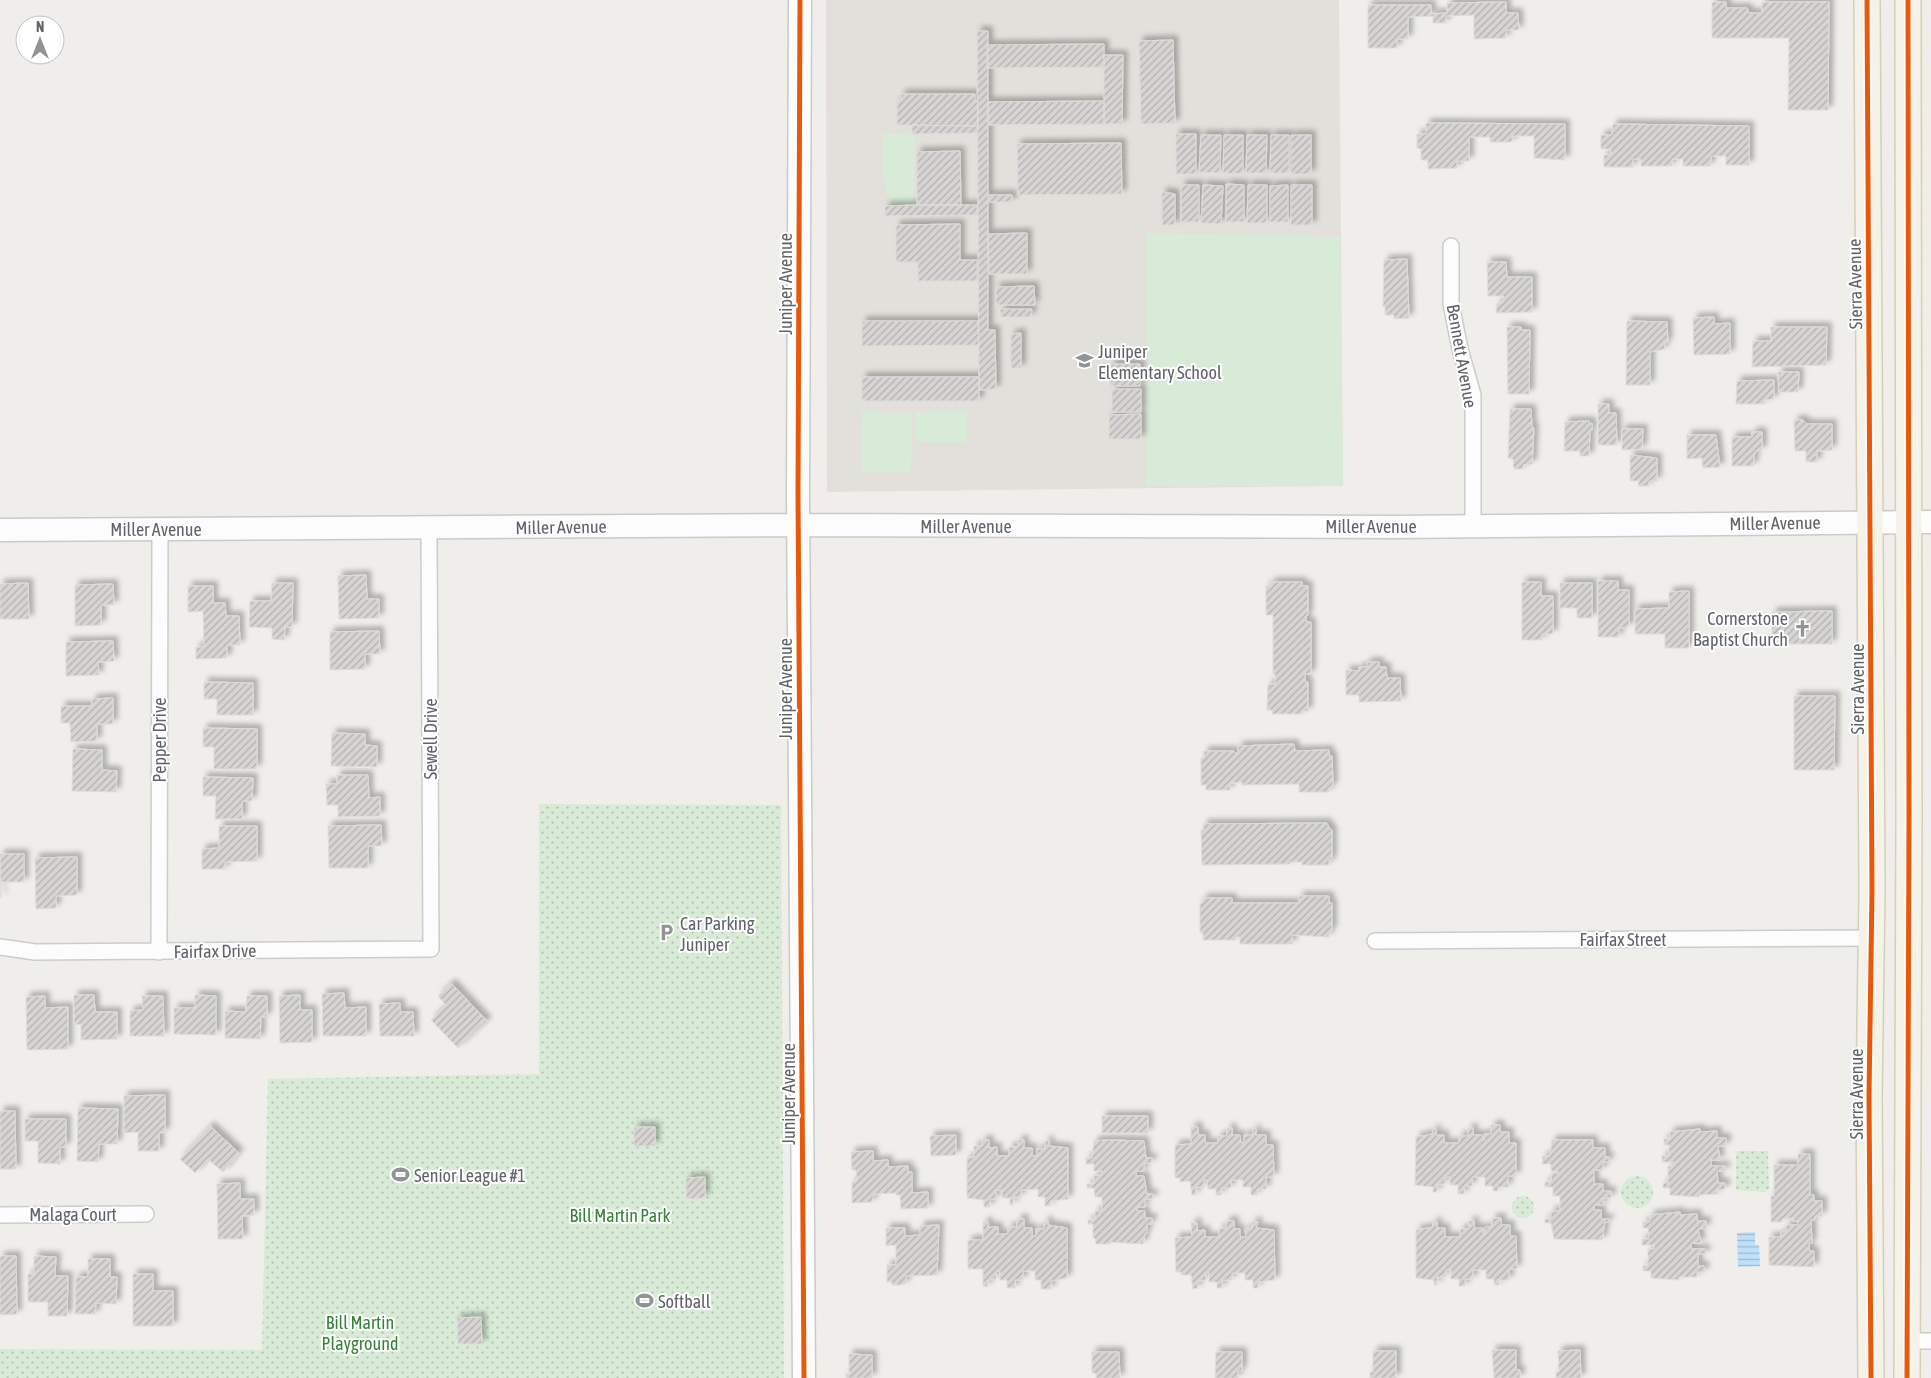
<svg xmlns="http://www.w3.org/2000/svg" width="1931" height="1378" viewBox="0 0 1931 1378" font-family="'Asap Condensed',sans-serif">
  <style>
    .education { fill: #e2e0da }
    .green { fill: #d8ebd6 }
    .park { fill: url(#park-dots) }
    .water { fill: url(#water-rules) }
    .building { fill: url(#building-hatch); stroke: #deddd9; filter: url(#shadow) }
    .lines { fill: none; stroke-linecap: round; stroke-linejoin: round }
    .street-casing { stroke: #cbcccc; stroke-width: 18 }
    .secondary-casing { stroke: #cacacb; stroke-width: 25 }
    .primary-casing { stroke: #d7ceb8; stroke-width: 28 }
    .street { stroke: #fdfcfc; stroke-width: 15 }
    .secondary { stroke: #fdfcfc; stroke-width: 22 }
    .primary { stroke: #f4f2e9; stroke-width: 25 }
    .cycleway-casing { stroke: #fff; stroke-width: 8 }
    .cycleway { stroke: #e8590c; stroke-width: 5 }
    .labels { text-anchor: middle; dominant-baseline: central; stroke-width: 4; stroke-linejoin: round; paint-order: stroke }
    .street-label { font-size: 18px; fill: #5f6368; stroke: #fff }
    .poi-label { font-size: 18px; fill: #5f6368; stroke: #fff; text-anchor: start }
    .park-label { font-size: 18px; fill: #348238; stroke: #fff }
  </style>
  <defs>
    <pattern id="park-dots" width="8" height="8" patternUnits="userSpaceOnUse" patternTransform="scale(1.25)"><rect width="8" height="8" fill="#d8ebd6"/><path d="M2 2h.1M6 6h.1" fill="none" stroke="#b2c2b1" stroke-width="1.8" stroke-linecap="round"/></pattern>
    <pattern id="water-rules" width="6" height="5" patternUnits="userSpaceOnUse" patternTransform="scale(1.25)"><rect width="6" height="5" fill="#bfe0f9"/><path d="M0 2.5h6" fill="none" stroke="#9eb9cd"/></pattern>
    <pattern id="building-hatch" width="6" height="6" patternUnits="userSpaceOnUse" patternTransform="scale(1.25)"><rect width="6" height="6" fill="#d6d5d3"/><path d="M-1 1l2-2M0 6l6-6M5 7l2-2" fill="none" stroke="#b1b0af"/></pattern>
    <filter id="shadow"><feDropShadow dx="4.5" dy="-4.5" stdDeviation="2.5" flood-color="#0004"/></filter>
  </defs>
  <rect width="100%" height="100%" fill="#efeeea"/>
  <!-- education -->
  <path class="education" d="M826 0H1339L1343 486 827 492Z"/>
  <!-- green -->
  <path class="green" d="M883 133 915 135 913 203 888 204 886 185 883 178Z
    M1147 233 1340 237 1343 486H1146Z
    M916 411H967V442H916Z
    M862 412 912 413 911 472H861Z"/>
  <!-- park -->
  <path class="park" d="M539 804 781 805 784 1378H0V1349L262 1350 268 1079 539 1074Z
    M1736 1151H1768L1769 1189 1766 1192 1736 1190Z
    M1621 1192a16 16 0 1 1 32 0a16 16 0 1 1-32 0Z
    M1512 1207a11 11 0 1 1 22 0a11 11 0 1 1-22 0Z"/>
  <!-- water -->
  <path class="water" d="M1755 1232V1245H1759L1760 1266 1738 1267 1737 1233Z"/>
  <!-- building -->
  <path class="building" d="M1506 2V13H1518L1519 30H1506V38L1474 39V15L1446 16V23H1433V16L1408 17V39H1397V48H1368V5H1431V14L1447 13V3Z
    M1712 2H1726V8H1747L1749 13H1762V2H1829L1828 110H1788L1789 38H1712Z
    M977 31H988V330H995L996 389 979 390Z
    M1173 40 1175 123 1141 124 1139 41Z
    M1104 44V67L987 68V45Z
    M1104 55H1123L1122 124H1104Z
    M901 94H975V101H978V126L897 125V101H901Z
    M1104 101V124L989 125 988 102Z
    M1426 123 1565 124V160L1534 158V136H1512V142H1490V137H1469V161H1457V168L1428 169V160H1421V149L1417 148V134H1426Z
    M1613 124 1749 126V165H1726V156H1711L1710 166H1683V159H1672V166H1641V159H1633V167H1604V155H1611V149H1601V135H1612Z
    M912 125 978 126 977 133 912 134Z
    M1176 134H1196V174H1176Z
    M1201 135H1221L1220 173 1199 172Z
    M1224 135H1243V174L1223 173Z
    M1247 135H1267L1266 173H1246Z
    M1271 135H1289V173H1270Z
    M1291 135H1311V174H1291Z
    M1121 143 1122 194 1018 195 1017 144Z
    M960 151 961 205H917V152Z
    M1226 184 1244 185V222H1226Z
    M1181 185H1199V222H1181Z
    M1203 185 1223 186 1221 224 1201 223Z
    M1248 185H1267V223H1247Z
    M1288 185V222H1270V186Z
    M1291 185H1312V225H1291Z
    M1162 192 1175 194V225H1162Z
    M989 195H1012V202H989Z
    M917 205H977V215L885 216V206Z
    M960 224V260H977V281H918V262H896V225Z
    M1027 233V274H989L988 234Z
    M1407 259 1409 318 1394 319V315H1385V307H1383L1384 260Z
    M1487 262H1506L1507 277H1532V312L1496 313 1497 303H1503L1504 296H1488Z
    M1034 286 1035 305H996V287Z
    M1000 309H1032L1031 317H1001Z
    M1714 317V324L1730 323V354L1694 355 1693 318Z
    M862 321H978L979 345 862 346Z
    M1627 321 1667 322 1668 342 1664 343 1665 349 1650 352V385H1626Z
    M1507 327H1521V330H1530L1529 394H1508Z
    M1771 327H1827L1826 365 1752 367 1753 341H1771Z
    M1021 333V368H1011V334Z
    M1111 364H1140V386H1110Z
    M1778 372H1799L1798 392H1779Z
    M862 377H979V401H862Z
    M1774 380V399L1764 400V404H1736L1737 381Z
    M1112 389H1141V412H1112Z
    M1598 404H1609V413H1616L1617 445H1598Z
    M1510 409H1531L1532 427 1534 428 1532 464 1523 465V469H1514L1513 459 1508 458Z
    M1141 414V439H1109V415Z
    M1794 420H1803L1807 424H1832V450L1817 451V462H1806V451H1795Z
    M1589 421V424L1592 423V430H1590L1589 456H1580V451H1564L1565 422Z
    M1622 429H1643L1642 449 1622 450Z
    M1752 432H1762V450L1755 451 1753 466H1732V437H1752Z
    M1687 435H1716L1720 467 1703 468 1702 458 1687 459Z
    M1630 455 1657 458V481H1649V486H1638L1639 481H1630Z
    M366 575 367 599H379V618L339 619 338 576Z
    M1598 581H1618V590H1629V627L1619 628V637H1598Z
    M1271 582H1302V586H1308V615H1306V622H1311V674H1305V682H1308V711H1302V714H1272V710H1267L1268 684H1275V674H1273V615H1266V586H1272Z
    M1522 582H1541V596H1553V634H1542V640H1522Z
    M28 583 29 619H0V584Z
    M272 583H293L292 627H285L284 640 272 639V628L249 627 250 601H271Z
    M1560 583H1592V618H1577V608H1560Z
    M113 584 114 605H101V625L75 626V585Z
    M188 586H213V603H225L226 616H239L240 645H227V658L196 659V647H204L203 611 188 612Z
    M1689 591V648H1665V634H1635V609L1669 608V592Z
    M1832 611V644H1772V612Z
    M379 631 380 654H365V669L330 670V632Z
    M113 641 114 661 98 662 99 675 66 676V642Z
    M1367 662H1379V667H1386L1387 678H1400L1401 701 1359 702V695H1346V670L1359 671V667H1367Z
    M204 682 253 683V715H217V699H204Z
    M1794 696H1835L1834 770H1794Z
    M113 698V724H97V741L71 742 70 723H61V706H92V699Z
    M203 728 257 729V769H214V747H203Z
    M332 733 365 734V745L377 746V767L331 766Z
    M1294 744 1295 751 1329 750V756H1332L1333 786 1329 788V792H1299V784L1242 785V782L1230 783V790H1206V785H1201V758H1204V751H1233L1238 754V746Z
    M73 749 102 750V770L117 771 116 792 72 791Z
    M337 775H368L369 798 380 797V816L338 817V805H327L326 784H337Z
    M203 777 253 778 252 801H242V819H215L216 796H203Z
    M1327 823 1329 828 1332 830V860H1329V865H1302V862H1290V864L1202 865 1201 830H1204L1203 824Z
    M381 825 382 846H368V868H329L328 826Z
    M219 826H257V861L225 862V869H202V849L219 848Z
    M0 854H24V882H1V898Z
    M77 857V895L56 896V908L36 909 35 858Z
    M1299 896H1329V903H1332V931H1329V937L1292 935V944H1240V937H1235V940H1203V933H1200V903H1203V898H1232V903H1299Z
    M451 983 487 1021 458 1048 431 1020 446 1005 438 996Z
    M344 993 345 1008 366 1007V1036H323L322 994Z
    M74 995H94L95 1012H117V1039L81 1040V1024L74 1025Z
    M195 995 216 996V1035L174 1034V1008H195Z
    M300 995V1010H312V1042L280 1043 279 996Z
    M45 996V1008L68 1007V1049L27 1050 26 997Z
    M142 996H163L164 1036H130V1011L143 1010Z
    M247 996H267V1017H261L260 1039 225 1038V1011L246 1012Z
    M400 1003V1012H413L414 1036H380L379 1004Z
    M165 1095V1132L159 1133V1151H138V1132L124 1133V1096Z
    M78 1108 118 1109 117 1144H99L98 1162 77 1161Z
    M0 1111H15L16 1169H0Z
    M1102 1116H1148V1133H1102Z
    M25 1119H66V1147H60V1164L38 1163V1141H25Z
    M1491 1125H1500V1132H1509V1143H1516V1176H1508V1187H1498V1191H1493V1186H1485V1177H1472V1186H1464V1194H1458V1185H1450V1177H1445V1184H1437V1192H1433V1187L1415 1185 1416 1137 1433 1134V1129H1436V1135H1444V1143H1459V1136H1468V1128H1473V1135H1482L1484 1141V1134H1491Z
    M210 1126 239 1153 223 1172 208 1159 195 1173 180 1159Z
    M634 1127H655V1146H634Z
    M1191 1127H1198V1135H1205V1143H1218V1136H1227V1128H1232V1135H1240L1241 1143H1244V1135H1253V1129H1256V1135H1266V1145H1273L1274 1177H1266V1189H1257V1195H1251V1187H1243V1180H1231V1188H1221V1195H1216V1189H1208L1207 1180H1204V1187H1196V1195H1192L1190 1181 1180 1182V1178H1175V1145L1191 1144Z
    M1700 1129V1132L1717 1131V1138H1726V1146H1718L1720 1160H1711V1166H1725V1171H1717L1718 1183H1725V1189L1717 1190V1194L1699 1195V1197L1670 1195V1188H1663V1183H1668V1166H1674V1162H1662V1156H1669V1145H1664V1139H1670V1132Z
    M956 1135V1155L931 1156 930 1136Z
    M982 1140H989V1148L997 1147V1156H1009V1147H1018V1140H1024V1148H1032V1156H1037V1149H1045V1141L1049 1140V1146L1068 1148V1199L1050 1201V1206H1045V1197H1038V1189L1021 1190V1197H1013V1205H1010V1198H1002V1190H996V1199H990V1207H984V1200L967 1198V1158L974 1157V1146H982Z
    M1109 1140 1144 1141 1146 1158H1152V1163H1144V1171H1136V1176H1144L1147 1194H1153V1199H1145V1207H1137V1211H1145V1218H1152V1224H1147V1233H1145L1143 1244 1110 1242V1244H1096L1095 1238H1093V1224H1088V1220H1095V1211H1102V1197H1095L1094 1188H1087V1184H1094V1176L1102 1175V1171H1094V1164H1086V1158H1092L1094 1141Z
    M1552 1140H1593V1148H1605V1157H1609V1162H1603V1170H1594V1184H1603V1191H1611V1198H1603V1205H1594V1210H1601V1219H1609V1222H1605L1602 1240 1554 1239 1551 1223H1545V1219H1551V1211H1560V1196H1553V1187H1545V1182H1551L1552 1173H1558V1171H1551V1164H1542L1543 1156H1550Z
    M873 1151V1161L888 1160V1167L908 1166V1172H912V1193L928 1192V1208L901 1209 900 1195H896V1193L874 1194 872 1202 852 1203V1182L857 1181 856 1170H852L851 1152Z
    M1798 1154H1810V1195H1814V1201H1822V1216H1815V1220H1811L1812 1243H1809V1251H1814V1267L1769 1265V1237H1781V1232H1786V1225H1798V1221H1793V1218L1782 1219V1222H1771V1196H1774V1165H1798Z
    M705 1177V1198L686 1199V1178Z
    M240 1183V1199H254V1215L242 1216 243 1239H218L217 1184Z
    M1680 1212V1215L1697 1214V1221H1706V1228L1698 1229 1701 1243H1691V1249H1705L1706 1254H1698V1266H1704L1705 1272H1697V1277H1679V1280L1651 1278V1271H1643V1266L1648 1265V1249H1654V1245H1642V1239H1649L1648 1228H1643V1222H1650V1215Z
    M1492 1218H1501V1225H1510V1236H1516L1517 1269H1509V1280H1499V1285H1494V1279H1486V1270H1473V1279H1465V1286H1459V1279H1451V1270H1446V1277H1437V1285H1434V1280L1416 1278V1230L1433 1227V1222H1437V1228H1445V1237H1460V1229H1469V1221H1474V1228H1483V1234H1485V1227H1492Z
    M1017 1219H1024V1228H1032V1236H1036V1229H1044V1221H1048V1225L1067 1228V1278L1051 1281V1289H1041V1280H1035V1271H1023V1280H1015V1288H1007V1280H1000V1271H996V1279H989L987 1287 983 1286V1269H968V1240H983V1222H988V1227H998V1234H1008V1227H1017Z
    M1226 1221H1234V1229H1240V1237H1246L1245 1229H1252V1222H1258L1256 1228 1274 1230 1275 1280 1258 1282V1288H1253V1280H1245V1273H1232V1280H1222V1288H1217V1282H1209V1273H1206V1280L1197 1281 1198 1288 1193 1289 1191 1275H1181V1272H1176L1175 1238 1192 1237 1191 1223H1197V1231L1205 1230V1237H1219V1229L1226 1228Z
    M939 1225 937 1275 906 1276V1283L901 1285H892V1282H887V1265H896V1245L886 1246V1228H905V1236L920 1235V1226Z
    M0 1256H16L17 1314 0 1315Z
    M34 1256 56 1257 55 1276H68L67 1316H48V1302H28V1274H34Z
    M88 1259H110V1277H117L116 1304 96 1303 95 1314H75L76 1277H88Z
    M133 1274H153V1291H173V1326H133Z
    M481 1317 482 1344H458L457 1318Z
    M1492 1350H1516V1370H1520V1378H1494Z
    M1580 1350 1581 1378H1556V1372H1559L1558 1351Z
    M1373 1351H1396V1378H1370V1372H1373Z
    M1092 1352H1119L1120 1378H1096V1373H1092Z
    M1216 1352H1242V1371H1238V1378H1215Z
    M849 1354 872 1355V1378H846V1374H849Z"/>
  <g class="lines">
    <defs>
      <path id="street" d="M1451 246V304L1460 349 1473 395V525
        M1375 941 1872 938
        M0 947 35 952 431 949 429 529
        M159 952 160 529
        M0 1215 146 1214
        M1906 1341H1931"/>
      <path id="secondary" d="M800 0 798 495 804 1378
        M0 530 798 525 1395 527 1931 522"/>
      <path id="primary" d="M1867 0 1872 891 1869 1096 1871 1378
        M1907 1378 1909 819 1908 0"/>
    </defs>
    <!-- street casing -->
    <use href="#street" class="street-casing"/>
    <!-- secondary casing -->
    <use href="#secondary" class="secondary-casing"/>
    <!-- primary casing -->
    <use href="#primary" class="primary-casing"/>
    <!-- street -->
    <use href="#street" class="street"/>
    <!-- secondary -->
    <use href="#secondary" class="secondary"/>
    <!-- primary -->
    <use href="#primary" class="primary"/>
    <defs>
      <path id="cycleway" d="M800 0 798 495 804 1378
        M1867 0 1872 891 1869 1096 1871 1378
        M1907 1378 1909 819 1908 0"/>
    </defs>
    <!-- cycleway casing -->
    <use href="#cycleway" class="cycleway-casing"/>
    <!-- cycleway -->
    <use href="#cycleway" class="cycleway"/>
  </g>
  <!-- icons -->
  <defs>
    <symbol id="school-bare" viewBox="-9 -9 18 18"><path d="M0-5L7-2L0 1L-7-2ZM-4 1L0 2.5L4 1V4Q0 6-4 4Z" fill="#919496" stroke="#fff" stroke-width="2.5" paint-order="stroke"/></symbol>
    <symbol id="church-bare" viewBox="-9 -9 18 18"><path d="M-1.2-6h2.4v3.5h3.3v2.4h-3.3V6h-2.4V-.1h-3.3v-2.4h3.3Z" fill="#919496" stroke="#fff" stroke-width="2.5" paint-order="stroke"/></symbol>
    <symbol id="parking-bare" viewBox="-9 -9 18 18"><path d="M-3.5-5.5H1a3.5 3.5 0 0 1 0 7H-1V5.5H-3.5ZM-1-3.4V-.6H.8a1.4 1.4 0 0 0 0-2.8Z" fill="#919496" stroke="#fff" stroke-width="2.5" paint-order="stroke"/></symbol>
    <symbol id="stadium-bare" viewBox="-9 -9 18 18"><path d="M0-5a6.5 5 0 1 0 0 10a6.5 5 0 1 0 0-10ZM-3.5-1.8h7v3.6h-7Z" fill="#919496" stroke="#fff" stroke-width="2.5" paint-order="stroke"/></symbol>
  </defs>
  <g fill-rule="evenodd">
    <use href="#school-bare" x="1072" y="348" width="25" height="25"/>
    <use href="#church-bare" x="1790" y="616" width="25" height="25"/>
    <use href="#parking-bare" x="654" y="920" width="25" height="25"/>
    <use href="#stadium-bare" x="388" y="1162" width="25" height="25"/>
    <use href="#stadium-bare" x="632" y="1288" width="25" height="25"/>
  </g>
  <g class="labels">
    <!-- street labels -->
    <g class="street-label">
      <text transform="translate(785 284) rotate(-90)">Juniper Avenue</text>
      <text transform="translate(1855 284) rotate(-91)">Sierra Avenue</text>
      <text transform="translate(1462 356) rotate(80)">Bennett Avenue</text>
      <text transform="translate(1775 523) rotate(-1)">Miller Avenue</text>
      <text x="966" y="526">Miller Avenue</text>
      <text x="1371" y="526">Miller Avenue</text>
      <text transform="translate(561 527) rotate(-1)">Miller Avenue</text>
      <text x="156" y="529">Miller Avenue</text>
      <text transform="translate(785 689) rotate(-90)">Juniper Avenue</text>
      <text transform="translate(1857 689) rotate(-90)">Sierra Avenue</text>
      <text transform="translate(430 739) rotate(-90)">Sewell Drive</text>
      <text transform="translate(159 740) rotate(-90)">Pepper Drive</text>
      <text x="1623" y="939">Fairfax Street</text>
      <text transform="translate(215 951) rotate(-1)">Fairfax Drive</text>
      <text transform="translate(788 1094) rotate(-90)">Juniper Avenue</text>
      <text transform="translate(1856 1094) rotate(-90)">Sierra Avenue</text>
      <text x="73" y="1214">Malaga Court</text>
    </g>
    <!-- poi labels -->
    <g class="poi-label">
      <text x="1098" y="351">Juniper<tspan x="1098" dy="21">Elementary School</tspan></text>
      <text x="1788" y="618" text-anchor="end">Cornerstone<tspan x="1788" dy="21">Baptist Church</tspan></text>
      <text x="680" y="923">Car Parking<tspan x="680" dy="21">Juniper</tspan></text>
      <text x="414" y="1175">Senior League #1</text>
      <text x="658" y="1301">Softball</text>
    </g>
    <!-- park labels -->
    <g class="park-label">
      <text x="620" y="1215">Bill Martin Park</text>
      <text x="360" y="1322">Bill Martin<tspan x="360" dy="21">Playground</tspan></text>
    </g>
  </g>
  <!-- north arrow -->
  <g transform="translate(40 40)"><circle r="24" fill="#ffffff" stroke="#bfc1c3"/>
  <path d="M0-4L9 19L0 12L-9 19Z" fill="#919496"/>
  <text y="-8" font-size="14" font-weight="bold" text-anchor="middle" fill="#5f6368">N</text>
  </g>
</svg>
